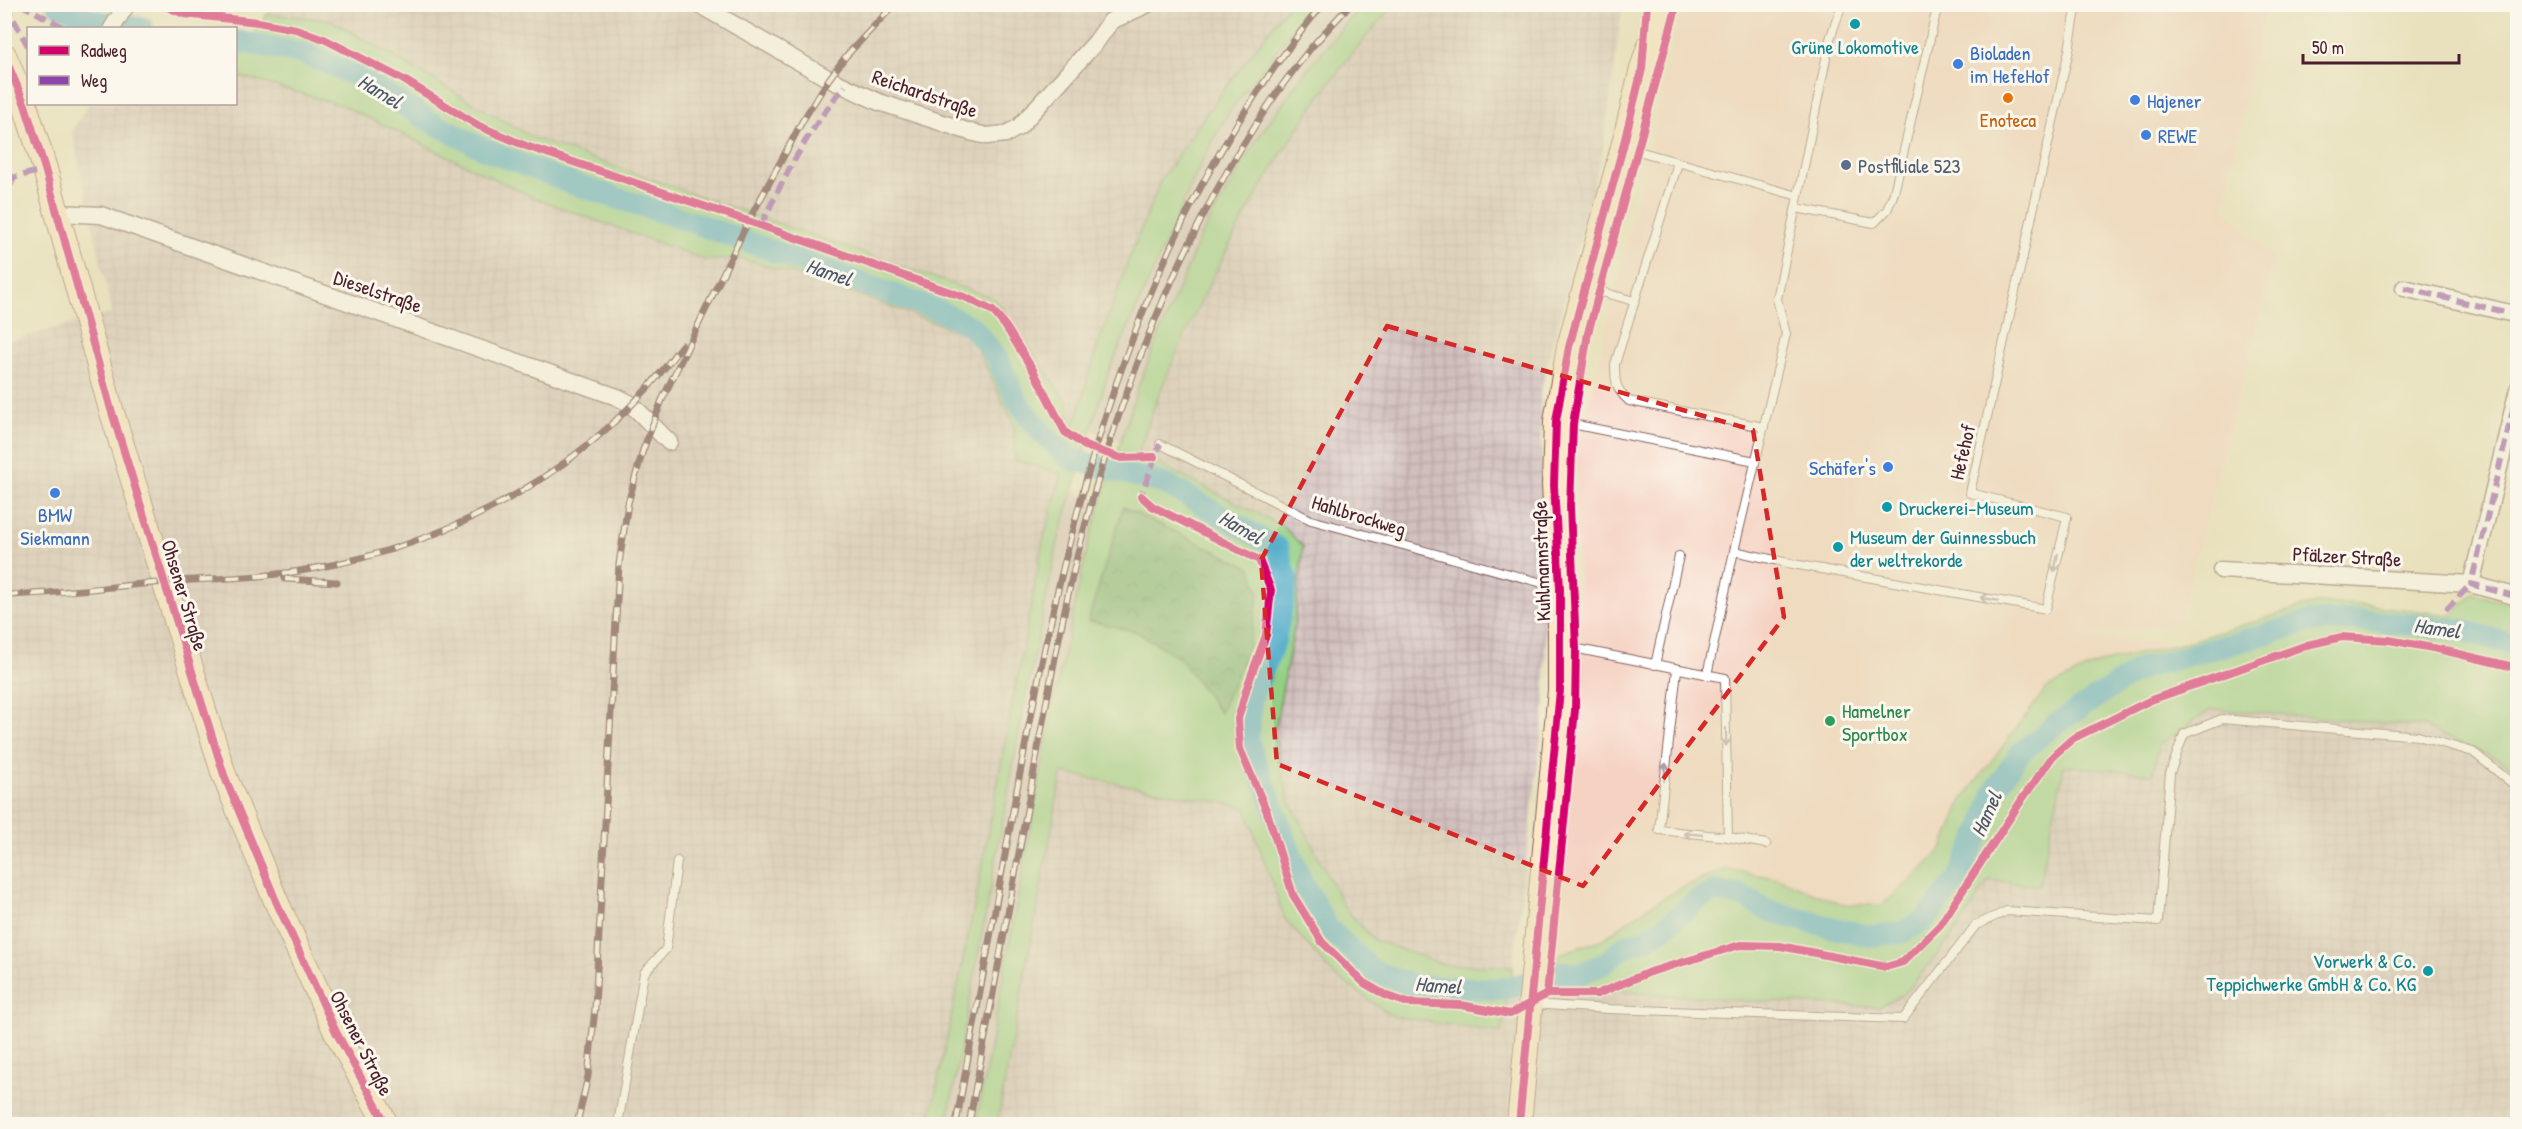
<svg xmlns="http://www.w3.org/2000/svg" width="2522" height="1129" viewBox="0 0 2522 1129" font-family="'Patrick Hand',sans-serif">
  <style>
    .built { fill: #f5d2c2 }
    .industrial { fill: url(#industrial-grid) }
    .railway { fill: #d1bfbd }
    .green { fill: #93cf84; stroke: #6e7758; stroke-width: 1.5; fill-rule: evenodd }
    .forest { fill: url(#forest-crowns); stroke: #60684e; stroke-width: 1.5 }
    .lines { fill: none; stroke-linecap: round; stroke-linejoin: round }
    .canal { stroke: #49a8c8; stroke-width: 22 }
    .service-casing { stroke: #82635e; stroke-width: 10 }
    .minor-casing { stroke: #82635e; stroke-width: 19 }
    .secondary-casing { stroke: #82635e; stroke-width: 26 }
    .service { stroke: #fff; stroke-width: 8 }
    .minor { stroke: #fff; stroke-width: 16 }
    .secondary { stroke: #fce6c4; stroke-width: 24 }
    .rail-casing { stroke: #4a1f2b; stroke-width: 7 }
    .rail { stroke: #fbf7ec; stroke-width: 4.5; stroke-dasharray: 14; stroke-linecap: butt }
    .quiet { stroke: #8e44ad; stroke-width: 6; stroke-dasharray: 12 6; stroke-linecap: butt }
    .cycleway-casing { stroke: #fbf7ec; stroke-width: 11 }
    .cycleway { stroke: #d6006c; stroke-width: 8 }
    .oneway { stroke: #ae9aa0 }
    .marked { fill: none; stroke: #d62828; stroke-width: 4.5; stroke-dasharray: 12 8; stroke-linejoin: round }
    .culture-dot { fill: #0f9aa8; stroke: #fbf7ec; stroke-width: 2 }
    .shop-dot { fill: #3f7fe0; stroke: #fbf7ec; stroke-width: 2 }
    .food-dot { fill: #e8710a; stroke: #fbf7ec; stroke-width: 2 }
    .service-dot { fill: #5c6f8a; stroke: #fbf7ec; stroke-width: 2 }
    .leisure-dot { fill: #2e9e5b; stroke: #fbf7ec; stroke-width: 2 }
    .labels { text-anchor: middle; dominant-baseline: central; stroke-width: 6; stroke-linejoin: round; paint-order: stroke }
    .culture-label { font-size: 20px; fill: #0d838f; stroke: #fbf7ec; text-anchor: start }
    .shop-label { font-size: 20px; fill: #366cbe; stroke: #fbf7ec; text-anchor: start }
    .street-label { font-size: 20px; fill: #4a1f2b; stroke: #fbf7ec }
    .food-label { font-size: 20px; fill: #c56008; stroke: #fbf7ec }
    .service-label { font-size: 20px; fill: #4e5e75; stroke: #fbf7ec; text-anchor: start }
    .leisure-label { font-size: 20px; fill: #27864d; stroke: #fbf7ec; text-anchor: start }
    .water-label { font-size: 21px; font-style: italic; fill: #4a566a; stroke: #fbf7ec }
  </style>
  <defs>
    <pattern id="industrial-grid" width="8" height="8" patternUnits="userSpaceOnUse" patternTransform="scale(1.5)"><rect width="8" height="8" fill="#d1bfbd"/><path d="M0 4h8M4 0v8" fill="none" stroke="#b5a4a3"/></pattern>
    <pattern id="forest-crowns" width="20" height="18" patternUnits="userSpaceOnUse" patternTransform="scale(1.5)"><rect width="20" height="18" fill="#76b272"/><path d="M2 6a3 3 0 1 1 6 0M12 15a3 3 0 1 1 6 0" fill="none" stroke="#63905e"/></pattern>
  </defs>
  <rect width="100%" height="100%" fill="#fbf7ec"/>
  <filter id="ink" filterUnits="userSpaceOnUse"><feTurbulence type="fractalNoise" baseFrequency=".0167" numOctaves="2"/><feDisplacementMap in="SourceGraphic" scale="12" xChannelSelector="R" yChannelSelector="G"/><feConvolveMatrix kernelMatrix="1 2 1 2 8 2 1 2 1" color-interpolation-filters="sRGB"/></filter>
  <filter id="wash" filterUnits="userSpaceOnUse"><feTurbulence type="fractalNoise" baseFrequency=".008" numOctaves="4" result="noise"/><feDisplacementMap in="SourceGraphic" scale="24" xChannelSelector="R" yChannelSelector="G"/><feGaussianBlur stdDeviation="1.35" result="paint"/><feColorMatrix in="noise" values="0 0 0 0 0 0 0 0 0 0 0 0 0 0 0 0 0 1.4 0 .05"/><feComposite in="paint" operator="in"/></filter>
  <g filter="url(#wash)">
    <rect width="100%" height="100%" fill="#e9e1be"/>
    <!-- built -->
    <path class="built" d="M1682 5H2265L2224 208 2274 258 2178 624 2079 636 2180 644 2096 664 1962 800 1943 848 1917 875 1882 905 1840 904 1780 879 1683 887 1645 909 1603 939 1555 955 1580 685 1576 457Z"/>
    <!-- industrial -->
    <path class="industrial" d="M273 4 1288 5 1206 114 1096 351 1073 432 995 299 533 138 331 20 267 14Z
      M1394 5H1623L1603 149 1540 392 1546 623 1545 704 1513 966 1445 965 1374 940 1344 907 1288 797 1274 734 1294 629 1303 546 1138 454 1147 423 1227 248 1278 158 1322 92 1366 35Z
      M236 75 344 106 535 199 706 259H742L823 282 964 333 975 344 1014 425 1015 460 1062 474 1043 540 977 893 929 1124H5V342L112 313 72 131 88 104H236Z
      M2212 709 2421 726 2505 762 2517 776V1124H997L1062 773 1245 807 1271 885 1501 1033 1507 999 1555 987 1767 1002 1879 1006 1904 994 1927 967 1959 927 1989 880 2039 886 2063 766 2153 774 2159 745Z"/>
    <!-- railway -->
    <path class="railway" d="M1312 5H1361L1303 75 1257 139 1200 237 1139 384 1121 441 1091 430 1109 371 1201 163 1230 110Z
      M1073 491 1102 500 1088 544 1053 705 976 1124H947L1025 701 1059 537Z"/>
    <!-- green -->
    <path class="green" d="M1288 5H1312L1230 110 1201 163 1109 371 1059 537 1025 701 947 1124H929L977 893 1043 540 1062 474 1015 460 1014 425 975 344 963 333 823 282 742 259 706 260 534 198 344 106 236 75V60L267 14 331 20 533 138 995 299 1067 402 1073 430 1096 351 1128 261 1162 178 1206 114Z
      M1361 5H1394C1311 95 1249 200 1197 310 1175 357 1153 404 1138 454L1281 525 1303 546 1294 629 1274 734 1288 797 1344 907 1374 940 1445 965 1513 966 1501 1033 1392 1016 1333 974 1285 919 1245 807 1062 773 997 1124H976L1053 705 1088 544 1139 384 1200 237 1257 139 1303 75ZM1123 507 1251 568 1220 712 1181 659 1138 632 1089 621Z
      M2473 594 2517 604V711L2512 710 2517 727V776L2505 762 2421 726 2212 709 2159 745 2153 774 2064 766 2039 886 1989 880 1959 927 1927 967 1904 994 1879 1007 1767 1002 1555 987 1559 954 1603 939 1645 909 1683 887 1727 869 1780 879 1840 904 1882 905 1917 875 1943 848 1962 800 2046 689 2096 664 2180 644 2316 603 2367 605 2452 615Z"/>
    <!-- forest -->
    <path class="forest" d="M1123 507 1251 568 1259 593 1248 649 1220 713 1181 659 1138 632 1088 621Z"/>
    <g class="lines">
      <!-- canal -->
      <path class="canal" d="M57 4 92 20 143 28
        M236 41 302 53 354 75 435 124 484 149 567 182 689 221 940 311 972 327 996 356 1017 401 1042 433 1070 459 1166 484 1278 548 1287 580 1275 640 1251 700 1248 742 1300 877 1328 928 1372 970 1414 986 1504 989 1561 972 1580 974 1604 964 1625 946 1645 939 1664 928 1697 900 1715 891 1742 896 1769 911 1841 930 1871 936 1901 933 1925 920 1957 880 1982 828 1994 792 2019 754 2056 724 2140 669 2309 622 2358 620 2429 626 2462 630 2518 646"/>
    </g>
  </g>
  <g filter="url(#ink)">
    <g class="lines">
      <defs>
        <path id="service" d="M1842 4 1830 39 1777 299 1786 334 1734 551 1793 564 2046 609 2067 517 1970 493 2069 50 2077 4
          M1624 147 1798 196
          M1678 163 1615 364C1615 381 1615 389 1629 401L1764 427
          M1796 208 1874 223 1887 210 1894 193 1938 4
          M1588 288 1634 301
          M1557 421 1755 461
          M1160 444 1311 520 1557 587
          M1563 646 1725 678 1728 837
          M1655 665 1679 556
          M1677 670 1659 830 1728 837 1766 844
          M1707 675 1734 551
          M1531 1004 1608 1009 1903 1019 1976 925 2007 911 2158 921 2170 773 2184 734 2222 719 2418 736 2473 752 2518 788
          M618 1124 644 973 666 949 677 861"/>
        <path id="minor" d="M698 4 829 79 879 102 970 132 987 136 1006 134 1019 127 1096 42 1111 21 1148 4
          M112 28 127 4
          M4 181 6 180
          M57 213 101 215 617 397 631 404 669 442
          M2404 288 2518 315
          M2518 389 2471 584 2518 597
          M2221 570 2471 584"/>
        <path id="secondary" d="M4 55 25 105 45 169 110 406 224 775 276 901 336 1032 386 1124
          M1519 1124 1560 690V588L1554 485 1556 421 1569 347 1623 147 1642 69 1663 4"/>
      </defs>
      <!-- service casing -->
      <use href="#service" class="service-casing"/>
      <!-- minor casing -->
      <use href="#minor" class="minor-casing"/>
      <!-- secondary casing -->
      <use href="#secondary" class="secondary-casing"/>
      <!-- service -->
      <use href="#service" class="service"/>
      <!-- minor -->
      <use href="#minor" class="minor"/>
      <!-- secondary -->
      <use href="#secondary" class="secondary"/>
      <defs>
        <path id="rail" d="M285 579 337 582
          M4 595C59 594 113 586 167 582 215 578 264 578 311 569 456 543 595 467 682 345
          M577 1124 588 1076 595 1008 619 564 628 503 643 450 662 400 746 226 803 120 829 79 846 56 895 4
          M956 1124C975 1016 995 908 1015 800 1068 513 1132 234 1323 4
          M969 1124C988 1018 1008 911 1028 804 1042 727 1055 650 1073 573 1115 397 1195 191 1310 49 1323 34 1337 19 1351 4"/>
      </defs>
      <!-- rail casing -->
      <use href="#rail" class="rail-casing"/>
      <!-- rail -->
      <use href="#rail" class="rail"/>
      <!-- quiet -->
      <path class="quiet" d="M5 4 28 46
        M20 4 65 28
        M6 180 45 169
        M761 225C785 176 809 128 845 86
        M2404 288 2518 315
        M2518 389 2471 584 2518 597
        M1145 500 1141 496 1160 444
        M2446 610 2471 584
        M2440 637 2444 619"/>
      <defs>
        <path id="cycleway" d="M161 4 184 14 258 22 296 29 324 39 404 80 479 126 526 146 748 221 967 298 993 311 1006 327 1033 370 1065 432 1085 446 1121 458 1154 457
          M4 55 25 105 45 169 110 406 224 775 276 901 336 1032 386 1124
          M1141 496 1152 506 1259 560 1271 590 1266 635 1247 687 1238 719 1240 749 1267 812 1293 895 1322 942 1364 983 1387 996 1408 1003 1461 1005 1510 1014 1547 994H1597L1650 972 1740 945 1780 946 1886 967 1903 962 1940 925 2023 798 2053 756 2072 739 2151 700 2307 645 2342 637 2389 640 2438 649 2518 668
          M1547 994 1575 710 1576 648 1570 506 1573 424 1588 333 1677 4
          M1519 1124 1560 690V588L1554 485 1556 421 1569 347 1623 147 1642 69 1647 4"/>
      </defs>
      <!-- cycleway casing -->
      <use href="#cycleway" class="cycleway-casing"/>
      <!-- cycleway -->
      <use href="#cycleway" class="cycleway"/>
    </g>
    <!-- one-way arrows -->
    <defs><path id="oneway-shaft" d="M-6 0H5M1.5-3L5.5 0L1.5 3" fill="none" stroke-width="1.6" stroke-linecap="round" stroke-linejoin="round" transform="scale(1.5)"/></defs>
    <g class="oneway">
      <use href="#oneway-shaft" transform="translate(2056 563) rotate(102)"/>
      <use href="#oneway-shaft" transform="translate(1989 599) rotate(-170)"/>
      <use href="#oneway-shaft" transform="translate(1726 737) rotate(89)"/>
      <use href="#oneway-shaft" transform="translate(1665 772) rotate(-84)"/>
      <use href="#oneway-shaft" transform="translate(1693 834) rotate(-175)"/>
    </g>
  </g>
  <!-- marked area -->
  <path d="M0 0H2522V1129H0ZM1387 326 1753 430 1784 617 1583 886 1277 764 1261 560Z" fill="#e9e1be" fill-opacity=".55" fill-rule="evenodd"/>
  <path class="marked" d="M1387 326 1753 430 1784 617 1583 886 1277 764 1261 560Z"/>
  <!-- markers -->
  <g class="culture-dot">
    <circle cx="1855" cy="24" r="6"/>
    <circle cx="1887" cy="507" r="6"/>
    <circle cx="1838" cy="547" r="6"/>
    <circle cx="2428" cy="971" r="6"/>
  </g>
  <g class="shop-dot">
    <circle cx="1958" cy="64" r="6"/>
    <circle cx="2135" cy="100" r="6"/>
    <circle cx="2146" cy="135" r="6"/>
    <circle cx="1888" cy="467" r="6"/>
    <circle cx="55" cy="493" r="6"/>
  </g>
  <circle class="food-dot" cx="2008" cy="98" r="6"/>
  <circle class="service-dot" cx="1846" cy="165" r="6"/>
  <circle class="leisure-dot" cx="1830" cy="721" r="6"/>
  <g class="labels">
    <!-- culture labels -->
    <g class="culture-label">
      <text x="1855" y="46" text-anchor="middle">Grüne Lokomotive</text>
      <text x="1899" y="507">Druckerei-Museum</text>
      <text x="1850" y="536">Museum der Guinnessbuch<tspan x="1850" dy="23">der weltrekorde</tspan></text>
      <text x="2416" y="960" text-anchor="end">Vorwerk &amp; Co.<tspan x="2416" dy="23">Teppichwerke GmbH &amp; Co. KG</tspan></text>
    </g>
    <!-- shop labels -->
    <g class="shop-label">
      <text x="1970" y="52">Bioladen<tspan x="1970" dy="23">im HefeHof</tspan></text>
      <text x="2147" y="100">Hajener</text>
      <text x="2158" y="135">REWE</text>
      <text x="1876" y="467" text-anchor="end">Schäfer's</text>
      <text x="55" y="514" text-anchor="middle">BMW<tspan x="55" dy="23">Siekmann</tspan></text>
    </g>
    <!-- street labels -->
    <g class="street-label">
      <text transform="translate(925 93) rotate(19)">Reichardstraße</text>
      <text transform="translate(378 291) rotate(19)">Dieselstraße</text>
      <text transform="translate(1962 452) rotate(-77)">Hefehof</text>
      <text transform="translate(1359 515) rotate(17)">Hahlbrockweg</text>
      <text transform="translate(2347 556) rotate(3)">Pfälzer Straße</text>
      <text transform="translate(1541 561) rotate(-92)">Kuhlmannstraße</text>
      <text transform="translate(185 595) rotate(73)">Ohsener Straße</text>
      <text transform="translate(362 1043) rotate(63)">Ohsener Straße</text>
    </g>
    <!-- food labels -->
    <g class="food-label">
      <text x="2008" y="119">Enoteca</text>
    </g>
    <!-- service labels -->
    <g class="service-label">
      <text x="1858" y="165">Postfiliale 523</text>
    </g>
    <!-- leisure labels -->
    <g class="leisure-label">
      <text x="1842" y="710">Hamelner<tspan x="1842" dy="23">Sportbox</tspan></text>
    </g>
    <!-- water labels -->
    <g class="water-label">
      <text transform="translate(380 91) rotate(31)">Hamel</text>
      <text transform="translate(829 272) rotate(19)">Hamel</text>
      <text transform="translate(1241 527) rotate(30)">Hamel</text>
      <text transform="translate(2437 628) rotate(8)">Hamel</text>
      <text transform="translate(1986 814) rotate(-66)">Hamel</text>
      <text transform="translate(1438 985) rotate(4)">Hamel</text>
    </g>
  </g>
  <!-- margin -->
  <rect width="2522" height="1129" fill="none" stroke="#fbf7ec" stroke-width="24"/>
  <!-- legend -->
  <rect x="27" y="27" width="210" height="78" fill="#fbf7ec" stroke="#b4a19f" stroke-width="1.5"/>
  <rect x="39" y="46" width="30" height="9" fill="#d6006c" stroke="#b4a19f" stroke-width="1.5"/>
  <text x="81" y="57" font-size="18" fill="#4a1f2b">Radweg</text>
  <rect x="39" y="76" width="30" height="9" fill="#8e44ad" stroke="#b4a19f" stroke-width="1.5"/>
  <text x="81" y="87" font-size="18" fill="#4a1f2b">Weg</text>
  <!-- scale -->
  <path d="M2303 54v9h156v-9" fill="none" stroke="#4a1f2b" stroke-width="3"/>
  <text x="2312" y="54" font-size="18" fill="#4a1f2b" stroke="#fbf7ec" stroke-width="4.5" paint-order="stroke">50 m</text>
</svg>
